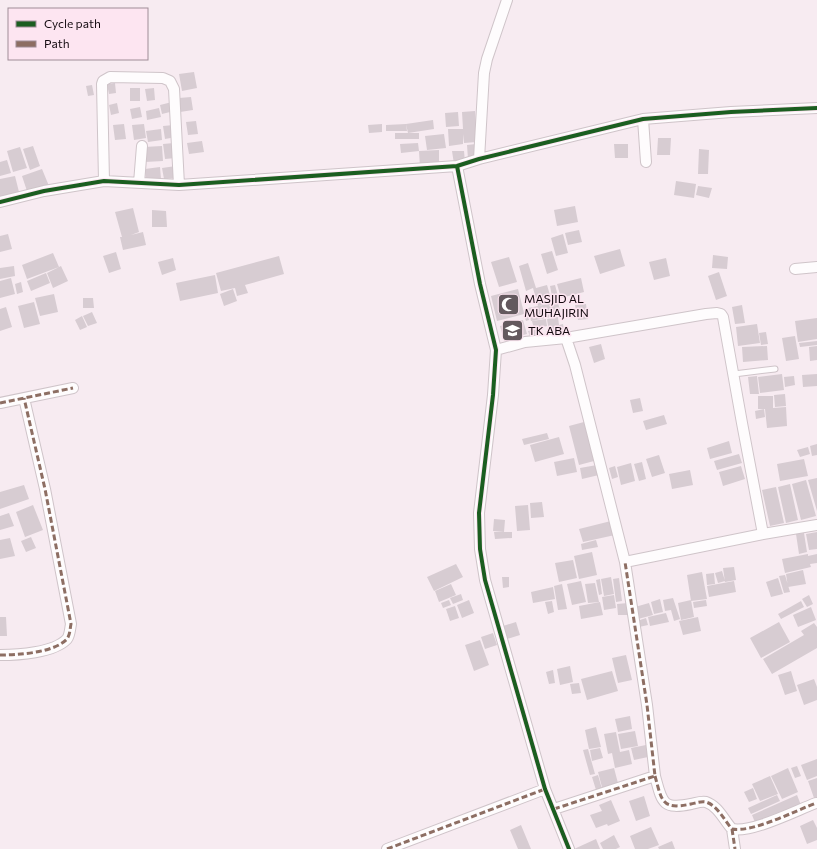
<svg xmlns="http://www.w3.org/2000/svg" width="817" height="849" viewBox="0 0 817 849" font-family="Commissioner,sans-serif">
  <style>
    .building { fill: #d7ccd2 }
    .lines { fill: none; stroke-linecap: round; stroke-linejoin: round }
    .service-casing { stroke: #cfc4c9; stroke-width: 7 }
    .minor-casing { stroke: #cfc4c9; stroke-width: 12 }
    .service { stroke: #fefcfd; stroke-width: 5 }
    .minor { stroke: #fefcfd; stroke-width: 10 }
    .quiet { stroke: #8d6e63; stroke-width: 3; stroke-dasharray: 6 3; stroke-linecap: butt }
    .cycleway-casing { stroke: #fde5f1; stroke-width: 6 }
    .cycleway { stroke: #1b5e20; stroke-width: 4 }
    .labels { text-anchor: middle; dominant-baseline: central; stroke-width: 3; stroke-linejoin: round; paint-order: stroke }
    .poi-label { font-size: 12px; fill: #130a0f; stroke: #fde5f1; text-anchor: start }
  </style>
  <rect width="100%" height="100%" fill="#f7ebf1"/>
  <!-- building -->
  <path class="building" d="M194 72 197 88 182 91 179 74Z
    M115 83 116 93 109 94 107 84Z
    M92 85 94 95 88 96 86 86Z
    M130 88H140V101H130Z
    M154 88 155 100 147 101 145 89Z
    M191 97 193 110 180 112 179 98Z
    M172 102 174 111 162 114 160 105Z
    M117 103 119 113 111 115 109 105Z
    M140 107 142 117 132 119 130 109Z
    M159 108 161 117 147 120 146 111Z
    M475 111 477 142 464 143 463 134V144L449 146 448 129H463L462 112Z
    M458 112 459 126 446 127 445 113Z
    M433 120 434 129 408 133 406 124Z
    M196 121 198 134 188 135 186 122Z
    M124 124 126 139 115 140 113 125Z
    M144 124 146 138 134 140 132 125Z
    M382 124V132L369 133 368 125Z
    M406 124 407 131H386V125Z
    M174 125 176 137 165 139 163 126Z
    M161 129 162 140 148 142 146 131Z
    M395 133H419V139H395Z
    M444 134 446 148 427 150 425 136Z
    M658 138H671L670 155H657Z
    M202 141 204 152 189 154 187 143Z
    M174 143 176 158 165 159 163 144Z
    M418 143 419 151 439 150V166L420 167 419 151 401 153 400 144Z
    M476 144 477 158 468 159 467 145Z
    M614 144H628V158H615Z
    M33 146 40 166 30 170 23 149Z
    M162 146 163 161 145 162 144 147Z
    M20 147 27 168 13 172 7 151Z
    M699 149 709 150 708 174H698Z
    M452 151H464L465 162 454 164Z
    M7 160 11 173 0 176V162Z
    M176 166 178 178 164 179 162 168Z
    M160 167 161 179 146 180 145 169Z
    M42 169 49 186 28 194 22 176Z
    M15 176 19 192 0 197V179Z
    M676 181 696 184 694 198 674 195Z
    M698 186 712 188 709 198 696 195Z
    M575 206 578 222 557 226 554 210Z
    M133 208 139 232 131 235 143 232 146 245 123 250 120 237H122L115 212Z
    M152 210 166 211 167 227H152Z
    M579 230 582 242 568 245 565 233Z
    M8 234 12 249 0 252V236Z
    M563 234 568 253 556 256 551 238Z
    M620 249 625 266 600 274 594 256Z
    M552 251 558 270 547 274 541 254Z
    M116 252 121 269 109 273 103 256Z
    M53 253 59 267 27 279 22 265Z
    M713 255 728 257 727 269 712 268Z
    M279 256 284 274 245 285 248 293 237 296 235 288 221 291 216 273Z
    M509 257 517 282 499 287 491 262Z
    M173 258 176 270 162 275 158 262Z
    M666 258 670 276 654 280 649 262Z
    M528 263 536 288 547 285 552 302 538 306 533 288 526 291 519 266Z
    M14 266 15 276 0 279V268Z
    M61 266 68 281 53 288 47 273Z
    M719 272 727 296 716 300 708 276Z
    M46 273 50 283 31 291 27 281Z
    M215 275 218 293 180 301 176 283Z
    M11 278 15 294 0 298V281Z
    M581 278 584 292 561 298 557 284Z
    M21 282 23 292 17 294 15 284Z
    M555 285 559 300 553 301 550 286Z
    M233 289 237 301 224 306 220 294Z
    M518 289 524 313 527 312 529 320 526 321 524 314 497 321 491 296Z
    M54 294 58 312 40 316 35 298Z
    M83 298H93L94 308H83Z
    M34 302 40 324 24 328 18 306Z
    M558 302 561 315 531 321 528 308Z
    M586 304 588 319 578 320 575 305Z
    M742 305 745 323 735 324 732 307Z
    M6 307 12 327 0 331V309Z
    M92 312 97 323 88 326 83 316Z
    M82 316 87 327 80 330 75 320Z
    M558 317 559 325 563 324 564 330 549 333 547 319Z
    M817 318V339L798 342 795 321Z
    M546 319 547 326 534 329 532 321Z
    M523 320 527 334 504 340 500 326Z
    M757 324 760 343 738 346 736 327Z
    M539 329 540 335 530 337 528 331Z
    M766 332 768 344 761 345 759 333Z
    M795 336 799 359 786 361 782 338Z
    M817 341V345L800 347 799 343Z
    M601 344 605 359 594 363 589 347Z
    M767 346 768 360 743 362 742 347Z
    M817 346V360L810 361 809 347Z
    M782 374 784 390 760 393 758 377Z
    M817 374V386L803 387 802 375Z
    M757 376 759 394H750L748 377Z
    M794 376 795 385 785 387 784 377Z
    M785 394 786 406 775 407 774 395Z
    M758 396H773V408L786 407 787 426 767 428 765 409H758Z
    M640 398 643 411 633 413 630 400Z
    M764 409 765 417 756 419 755 411Z
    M664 415 667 424 646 430 643 421Z
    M584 422 594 461 579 465 569 426Z
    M547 433 549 439 524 445 522 439Z
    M559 437 564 454 535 462 530 445Z
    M729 441 732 453 710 459 707 448Z
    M817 444V455L812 456 810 446Z
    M808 447 810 454 800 457 797 450Z
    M739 454 742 463 717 470 714 461Z
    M659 455 665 473 652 477 646 459Z
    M574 458 577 472 557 476 554 462Z
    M804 459 808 476 780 481 777 464Z
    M642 462 646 479 639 481 634 464Z
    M631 463 635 481 621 485 617 467Z
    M597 465 599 475 582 479 580 468Z
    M615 466 618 477 612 479 609 468Z
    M741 466 745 479 723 486 719 472Z
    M690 470 693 485 672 489 669 474Z
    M817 478V511L808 480Z
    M806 480 816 516 801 520 792 484Z
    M790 484 798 520 786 523 778 487Z
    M24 485 29 499 0 509V492Z
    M776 487 784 523 770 526 762 490Z
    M542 502 544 517 531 518 530 503Z
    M33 505 43 530 25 537 16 512Z
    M528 505 530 530 517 531 515 506Z
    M9 513 14 526 0 530V516Z
    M494 519 505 520 504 532 493 531Z
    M611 521 615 535 583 542 579 529Z
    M494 532H512V538L495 539Z
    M817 532V549L809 550 806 534Z
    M804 533 807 552 799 554 796 534Z
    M31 537 36 548 26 552 21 541Z
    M10 538 15 556 0 559V540Z
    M596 540 598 547 582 550 581 544Z
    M592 552 597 575 579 579 574 556Z
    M808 554V556L817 554V563L810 564 811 567 785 573 782 559Z
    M573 560 577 578 559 582 555 563Z
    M456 564 463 577 434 591 427 577Z
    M734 567 736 580 725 582 723 568Z
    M803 570 806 584 788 587 786 574Z
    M722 571 725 581 718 583 715 573Z
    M702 572 707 599 691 601 687 575Z
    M714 573 715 584 707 585 706 574Z
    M785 575 790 592 784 593 779 576Z
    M502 577H509V587L503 588Z
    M611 577 614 594 604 596 601 579Z
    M619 578 622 601 616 602 613 579Z
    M778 578 783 594 771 597 766 582Z
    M600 579 602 594 599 595 596 580Z
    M581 581 586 602 572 605 567 584Z
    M734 581 736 592 709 597 707 586Z
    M595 583 599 602 588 603 585 584Z
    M451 584 456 595 439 602 435 591Z
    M562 584 567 609 558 610 554 586Z
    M553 587 555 599 533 603 531 592Z
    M461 594 463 600 453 604 450 598Z
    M614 595 616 608 604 610 602 597Z
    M809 595 813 604 807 607 802 599Z
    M673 598 680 619 674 621 671 610 665 611 663 600Z
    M660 599 663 612 654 614 651 602Z
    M449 600 451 605 443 608 441 603Z
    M469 600 474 613 462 618 457 605Z
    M691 600 694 617 681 620 678 603Z
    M706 600 707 606 694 608 693 602Z
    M552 601 554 612 548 614 545 602Z
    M801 601 804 607 781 619 778 614Z
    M600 602 603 615 581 619 579 606Z
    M628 603 629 615H618L617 604Z
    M649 603 653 615 638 619 635 607Z
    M455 606 459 618 450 621 446 609Z
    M811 607 816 620 798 627 793 615Z
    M666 613 669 622 650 626 648 617Z
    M0 617H6L7 636H0Z
    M698 617 701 631 683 635 679 621Z
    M646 618 648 625 639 627 637 621Z
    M516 622 520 635 507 639 503 626Z
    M779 622 790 642 761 658 750 638Z
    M814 623 817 627V648L772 674 763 659 804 635 801 631Z
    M493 633 497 645 485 649 481 637Z
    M480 640 489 665 474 671 465 645Z
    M626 655 632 680 618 683 612 658Z
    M570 666 573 682 560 685 557 669Z
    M553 670 555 683 549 684 546 672Z
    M612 671 618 691 587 700 581 679Z
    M791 671 797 691 785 695 778 675Z
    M814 679 817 687V700L804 705 797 685Z
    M579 683 581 693 572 694 570 684Z
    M630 716 632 729 618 732 615 719Z
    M596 727 601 747 589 749 585 730Z
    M635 731 638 746 621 749 618 734Z
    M616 732 620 752 629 750 632 764 615 768 612 753 608 754 604 734Z
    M646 745 648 757 634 760 631 748Z
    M600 748 603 758 592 761 590 750Z
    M588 749 595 774 590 775 583 750Z
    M817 759V776L807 780 801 765Z
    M797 766 801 776 795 778 791 768Z
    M614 768 619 787 603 791 598 772Z
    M788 768 798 792 782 799 771 776Z
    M598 775 602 789 596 790 592 777Z
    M770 776 778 794 760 801 752 784Z
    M817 778V797L814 798 808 781Z
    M753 788 757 799 749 802 744 792Z
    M777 795 780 801 751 814 748 808Z
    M797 795 801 805 756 825 752 815Z
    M644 796 650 816 636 821 629 801Z
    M611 800 620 821 608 826 607 824 596 828 590 815 602 811 599 805Z
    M813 820 817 828V840L807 844 800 826Z
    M521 825 531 849H518L510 830Z
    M651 827 659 845 648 849H635L630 836Z
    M614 835 620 847 616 849H603L600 843Z
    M596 839 600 849H574Z
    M672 841 675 849H659L658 847Z"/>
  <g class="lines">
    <defs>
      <path id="service" d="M734 374 775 369"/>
      <path id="minor" d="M643 119 646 162
        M479 159 484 73 487 59 507 0
        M457 166 480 284 496 350 493 395 479 513 480 549 485 580 545 789 569 849
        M104 181 102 84 103 81 110 77 163 78 170 81 174 89 179 185
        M139 183 142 146
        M0 202 44 191 104 181 179 185 457 166 479 159 643 119 731 112 817 108
        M795 269 817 267
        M566 338 706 314 717 313 721 314 723 317 742 423 763 534
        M496 350 525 342 566 338 575 365 625 562 647 705 655 776 554 809
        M0 403 73 388
        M625 562 763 534 817 525
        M0 655C17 655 54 653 67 639 70 635 70 629 71 624L45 489 24 398
        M655 776C662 802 662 810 691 804 696 803 701 801 706 802 718 806 724 820 732 829 752 833 795 811 816 803
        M732 829 735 849
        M387 849 545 789"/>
    </defs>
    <!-- service casing -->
    <use href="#service" class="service-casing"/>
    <!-- minor casing -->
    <use href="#minor" class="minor-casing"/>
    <!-- service -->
    <use href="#service" class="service"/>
    <!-- minor -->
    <use href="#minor" class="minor"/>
    <!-- quiet -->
    <path class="quiet" d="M0 403 73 388
      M0 655C17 655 54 653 67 639 70 635 70 629 71 624L45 489 24 398
      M655 776C662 802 662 810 691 804 696 803 701 801 706 802 718 806 724 820 732 829 752 833 795 811 816 803
      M554 809 655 776 647 705 625 562
      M732 829 735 849
      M387 849 545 789"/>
    <defs>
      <path id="cycleway" d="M457 166 480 284 496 350 493 395 479 513 480 549 485 580 545 789 569 849
        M0 202 44 191 104 181 179 185 457 166 479 159 643 119 731 112 817 108"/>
    </defs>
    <!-- cycleway casing -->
    <use href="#cycleway" class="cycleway-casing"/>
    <!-- cycleway -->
    <use href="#cycleway" class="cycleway"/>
  </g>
  <!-- icons -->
  <defs>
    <symbol id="mosque-square" viewBox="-11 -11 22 22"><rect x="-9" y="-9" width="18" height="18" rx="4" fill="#63595e" stroke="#fde5f1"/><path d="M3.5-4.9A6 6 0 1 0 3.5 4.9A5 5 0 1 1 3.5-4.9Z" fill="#fff"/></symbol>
    <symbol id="school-square" viewBox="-11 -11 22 22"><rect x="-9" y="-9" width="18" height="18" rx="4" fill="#63595e" stroke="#fde5f1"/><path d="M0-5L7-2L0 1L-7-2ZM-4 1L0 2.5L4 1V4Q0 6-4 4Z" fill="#fff"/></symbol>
  </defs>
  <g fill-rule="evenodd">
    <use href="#mosque-square" x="496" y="292" width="25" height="25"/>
    <use href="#school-square" x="500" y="318" width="25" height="25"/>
  </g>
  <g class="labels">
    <!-- poi labels -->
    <g class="poi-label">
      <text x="524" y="298">MASJID AL<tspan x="524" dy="14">MUHAJIRIN</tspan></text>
      <text x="528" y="330">TK ABA</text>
    </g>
  </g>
  <!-- legend -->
  <rect x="8" y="8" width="140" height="52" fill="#fde5f1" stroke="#9f8d97"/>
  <rect x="16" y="21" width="20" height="6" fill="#1b5e20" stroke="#9f8d97"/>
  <text x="44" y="28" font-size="12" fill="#130a0f">Cycle path</text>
  <rect x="16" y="41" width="20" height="6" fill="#8d6e63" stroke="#9f8d97"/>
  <text x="44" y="48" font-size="12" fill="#130a0f">Path</text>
</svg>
